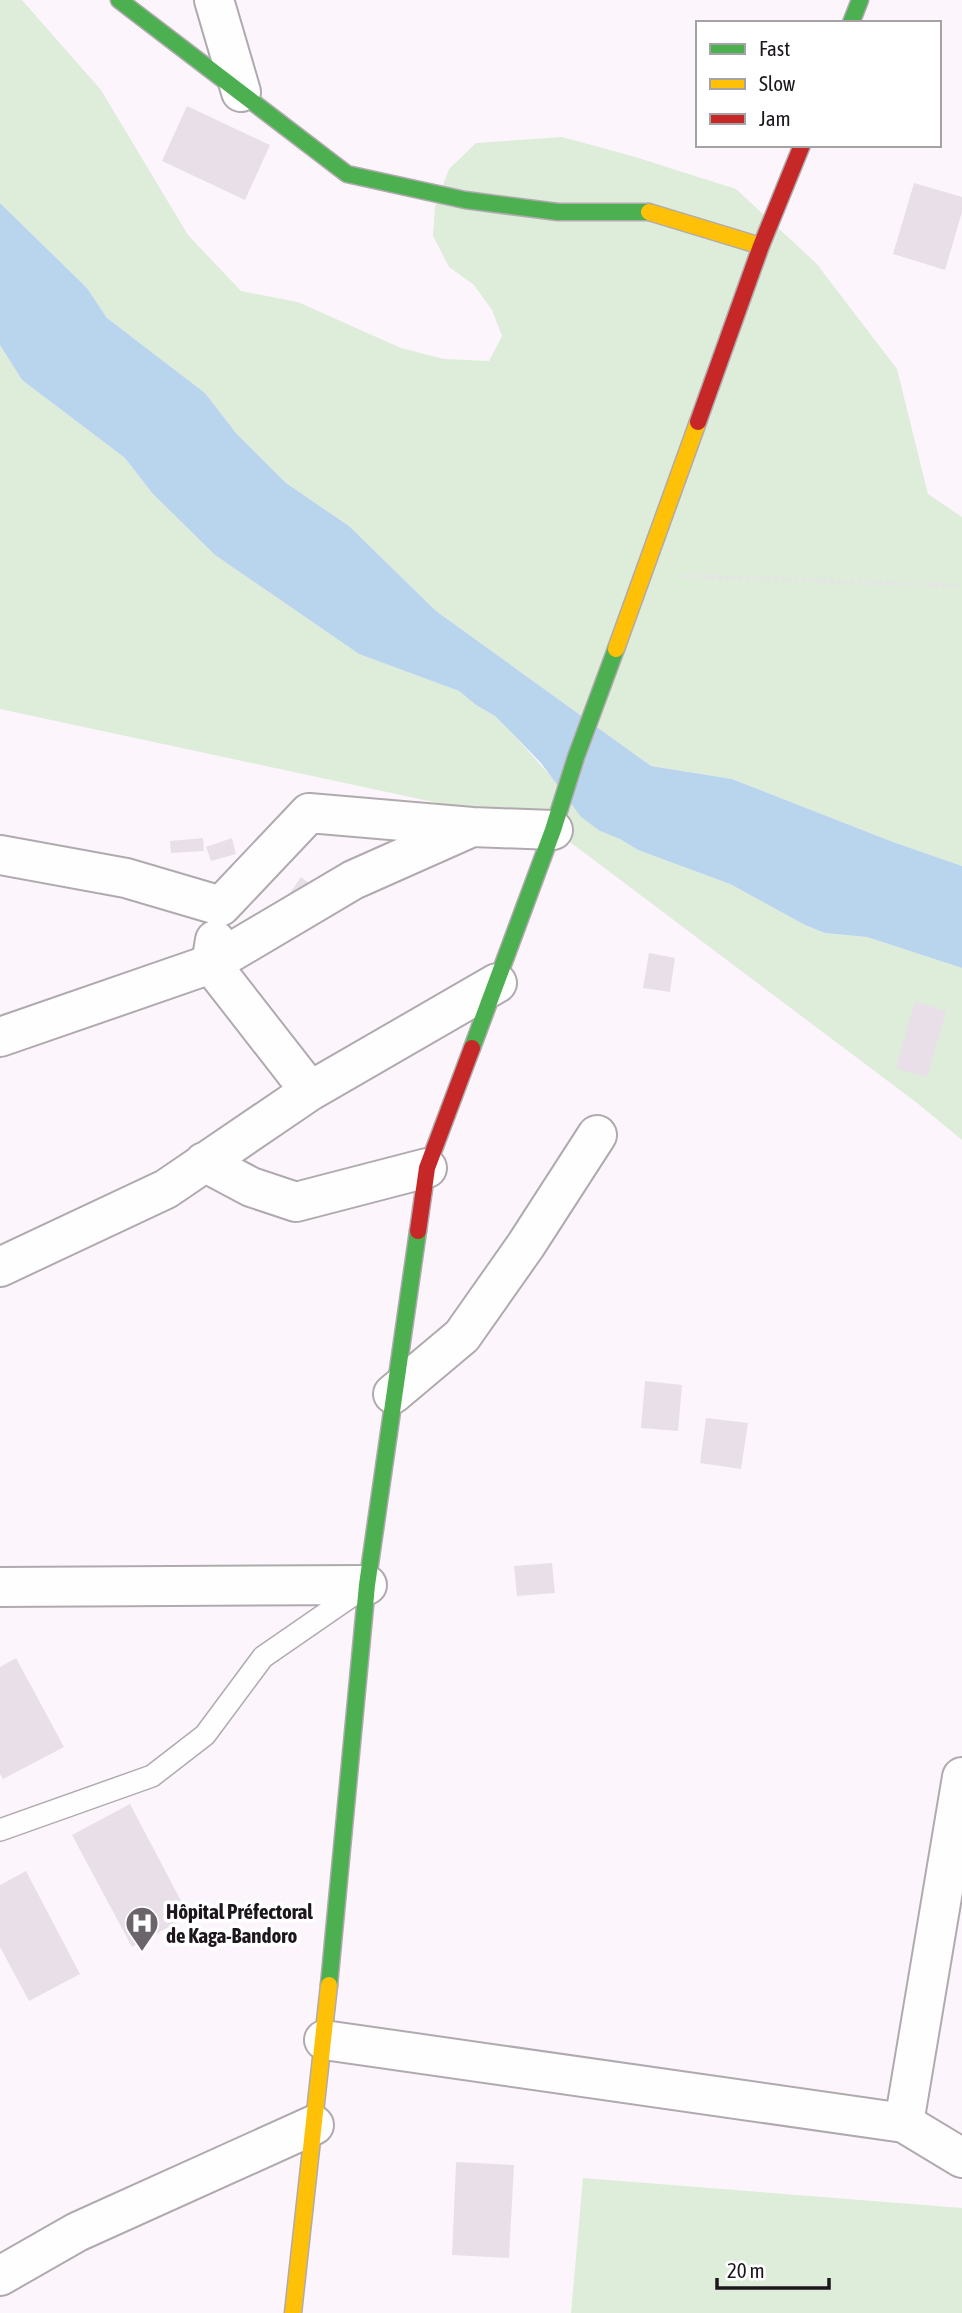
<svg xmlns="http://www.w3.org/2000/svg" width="962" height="2313" viewBox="0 0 962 2313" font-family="'Asap Condensed',sans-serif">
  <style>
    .green { fill: #deedda }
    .water { fill: #b9d4ed }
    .building { fill: #e9dfe9 }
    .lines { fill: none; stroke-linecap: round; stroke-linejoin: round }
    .lane-casing { stroke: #b0aaaf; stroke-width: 24 }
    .street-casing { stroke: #b0aaaf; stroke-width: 42 }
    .fast-casing { stroke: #b0aaaf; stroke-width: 19 }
    .slow-casing { stroke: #b0aaaf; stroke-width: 19 }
    .jam-casing { stroke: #b0aaaf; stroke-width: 19 }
    .path { stroke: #e6e3e6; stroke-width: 4.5; stroke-dasharray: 3.5 3.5; stroke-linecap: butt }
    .lane { stroke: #fffeff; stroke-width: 21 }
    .street { stroke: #fffeff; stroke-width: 38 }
    .fast { stroke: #4caf50; stroke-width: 16 }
    .slow { stroke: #ffc107; stroke-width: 16 }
    .jam { stroke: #c62828; stroke-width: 16 }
    .labels { text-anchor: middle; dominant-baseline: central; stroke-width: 7; stroke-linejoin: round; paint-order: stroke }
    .poi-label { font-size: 21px; font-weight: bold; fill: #1d171d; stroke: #fff; text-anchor: start }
  </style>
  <rect width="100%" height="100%" fill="#fcf6fc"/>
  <!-- green -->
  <path class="green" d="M0 0H22L101 90 188 235 241 291 298 302 401 348 444 359 489 361 502 336 492 310 474 285 449 267 433 236 435 207 449 169 476 143 562 137 632 156 736 189 816 263 897 369 928 494 962 517V866L893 842 732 779 651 766 436 611 349 526 286 483 236 433 205 393 107 318 87 288 0 203Z
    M0 345 22 380 125 458 152 493 215 555 359 654 459 691 476 705 495 716 511 732 600 831 620 839 638 850 730 884 805 925 825 933 867 937 962 968V1140L917 1103 550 827 0 709Z
    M583 2178 962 2208V2313H571Z"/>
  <!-- water -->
  <path class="water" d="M0 203 87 288 107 318 205 393 236 433 286 483 349 526 436 611 651 766 732 779 893 842 962 866V968L867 937 825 933 805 925 730 884 638 850 620 839 600 831 581 817 541 763 511 732 495 716 476 705 459 691 359 654 215 555 152 493 125 458 22 380 0 345Z"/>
  <!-- building -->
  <path class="building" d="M187 106 270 145 245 200 162 161Z
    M914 183 962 197V212L945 270 893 254Z
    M203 838 204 851 171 853 170 841Z
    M232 838 236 854 211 861 206 847Z
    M301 877 314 887 283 903Z
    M649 953 675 958 670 992 643 988Z
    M915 1002 946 1011 927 1077 896 1068Z
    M645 1381 682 1385 678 1431 641 1428Z
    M706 1418 748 1423 741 1469 700 1463Z
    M552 1563 555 1593 517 1596 514 1566Z
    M16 1658 64 1747 3 1779 0 1774V1667Z
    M130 1804 189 1916 132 1947 72 1835Z
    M26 1871 80 1974 29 2001 0 1947V1885Z
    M456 2162 514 2165 509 2258 452 2255Z"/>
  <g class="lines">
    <defs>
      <path id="lane" d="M0 1830 152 1776 205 1735 263 1657 363 1588"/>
      <path id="street" d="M214 0 241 92
        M0 855 126 878 221 906 309 813 472 827 553 830
        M215 940 211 964 310 1091
        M0 1037 211 964 353 880 470 828
        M204 1162 251 1187 296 1202 427 1168
        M0 1267 166 1189 310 1091 497 983
        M393 1394 462 1336 526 1245 597 1135
        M0 1587 367 1585
        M962 1777 904 2123 962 2158
        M324 2040 904 2123
        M0 2276 77 2232 314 2125"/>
      <path id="fast" d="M119 0 347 174 465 200 558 212H649
        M851 23 860 0
        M472 1048 553 830 576 757 616 649
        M329 1985 367 1585 418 1231"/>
      <path id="slow" d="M649 212 761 246
        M616 649 698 422
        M293 2313 329 1985"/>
      <path id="jam" d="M698 422 761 246 802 145
        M418 1231 427 1168 472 1048"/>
    </defs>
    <!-- lane casing -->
    <use href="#lane" class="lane-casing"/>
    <!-- street casing -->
    <use href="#street" class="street-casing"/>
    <!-- fast casing -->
    <use href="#fast" class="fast-casing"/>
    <!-- slow casing -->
    <use href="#slow" class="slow-casing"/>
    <!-- jam casing -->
    <use href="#jam" class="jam-casing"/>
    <!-- path -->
    <path class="path" d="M683 576 962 586"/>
    <!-- lane -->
    <use href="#lane" class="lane"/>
    <!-- street -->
    <use href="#street" class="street"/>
    <!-- fast -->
    <use href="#fast" class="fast"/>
    <!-- slow -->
    <use href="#slow" class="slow"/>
    <!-- jam -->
    <use href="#jam" class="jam"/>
  </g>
  <!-- icons -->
  <defs>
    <symbol id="hospital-pin" viewBox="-11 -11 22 30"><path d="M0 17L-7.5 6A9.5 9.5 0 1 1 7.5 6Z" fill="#6b656b" stroke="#fff"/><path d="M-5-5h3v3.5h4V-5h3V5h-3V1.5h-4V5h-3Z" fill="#fff"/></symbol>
  </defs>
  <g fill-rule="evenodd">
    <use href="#hospital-pin" x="123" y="1904" width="38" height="52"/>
  </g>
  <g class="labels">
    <!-- poi labels -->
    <g class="poi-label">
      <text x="166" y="1911">Hôpital Préfectoral<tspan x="166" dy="24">de Kaga-Bandoro</tspan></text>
    </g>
  </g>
  <!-- legend -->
  <rect x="696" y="21" width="245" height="126" fill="#ffffff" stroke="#a5a2a5" stroke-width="2"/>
  <rect x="710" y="44" width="35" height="10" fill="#4caf50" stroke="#a5a2a5" stroke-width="2"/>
  <text x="759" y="56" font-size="21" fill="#1d171d">Fast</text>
  <rect x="710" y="79" width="35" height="10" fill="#ffc107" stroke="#a5a2a5" stroke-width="2"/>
  <text x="759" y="91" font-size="21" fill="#1d171d">Slow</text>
  <rect x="710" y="114" width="35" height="10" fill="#c62828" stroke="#a5a2a5" stroke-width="2"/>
  <text x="759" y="126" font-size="21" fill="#1d171d">Jam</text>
  <!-- scale -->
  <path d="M717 2278v10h112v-10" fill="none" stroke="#1d171d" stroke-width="3.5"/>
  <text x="727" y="2278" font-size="21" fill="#1d171d" stroke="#ffffff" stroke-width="5" paint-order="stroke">20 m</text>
</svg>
